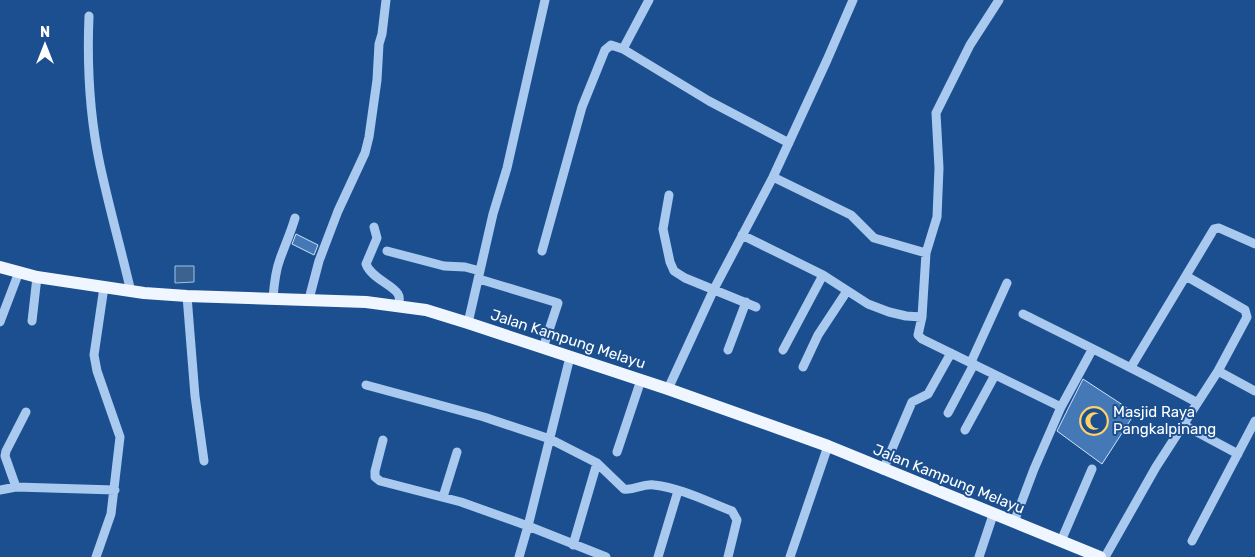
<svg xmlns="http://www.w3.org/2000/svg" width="1255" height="557" viewBox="0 0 1255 557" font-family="Rubik,sans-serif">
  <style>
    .water { fill: #3c6290; stroke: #9cc4f0 }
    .building { fill: #4478b7; stroke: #cfe3fa }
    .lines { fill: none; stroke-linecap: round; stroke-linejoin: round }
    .minor { stroke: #a9c9ee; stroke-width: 9 }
    .major { stroke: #f0f6ff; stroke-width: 12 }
    .labels { text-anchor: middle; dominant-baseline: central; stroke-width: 4; stroke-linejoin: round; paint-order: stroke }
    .street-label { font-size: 15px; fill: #fff; stroke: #1b4f8f }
    .poi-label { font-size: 15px; fill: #fff; stroke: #1b4f8f; text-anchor: start }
  </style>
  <rect width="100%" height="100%" fill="#1b4f8f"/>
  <!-- water -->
  <path class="water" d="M175 266H194V282L175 283Z"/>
  <!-- building -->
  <path class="building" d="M296 234 318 245 314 255 292 244Z
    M1083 379 1135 413 1102 464 1057 431Z"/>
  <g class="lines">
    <!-- minor -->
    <path class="minor" d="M649 0 623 49 709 101 789 143
      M999 0 970 45 936 113 939 168 937 217 926 253 922 317 918 335 922 339 1061 407
      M89 16C87 64 90 118 100 165 109 207 121 249 131 292
      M773 177 851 215 874 238 926 253
      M669 195 663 229 670 262 674 271 685 278 756 307
      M374 227 377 238 366 264C371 278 393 285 398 294 400 297 399 303 398 306
      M742 235 823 275 868 304 889 312 906 316 922 317
      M387 251 444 266 465 267 480 271
      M542 251 582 107 605 50 611 45 623 49
      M479 279 558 303 543 348
      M187 296 195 396 204 461
      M273 298C274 285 275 272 280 259 285 245 291 232 295 218
      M309 299 319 261 338 211 365 153 369 137 377 80 379 44 382 34 386 0
      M1023 314C1081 343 1139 371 1196 402
      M32 321 37 277
      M0 322 19 272
      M468 323 493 214 507 168 545 0
      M728 350 746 302
      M783 350 823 275
      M570 357 528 526 606 557
      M971 362 1007 283
      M803 367 818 335 847 291
      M1131 367 1214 229 1219 228 1255 244
      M1218 371 1255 391
      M366 385 484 417 550 439 597 463 624 489C634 491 643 483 654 485 681 488 708 502 732 511L737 520 728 557
      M668 389 714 289 773 177 827 60 853 0
      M948 413 974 364
      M1184 425 1238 454
      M965 430 995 375
      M383 440 375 471V477L380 481 461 502 528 526 519 557
      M617 452 641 380
      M883 470 912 402 928 394 951 353
      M16 487 5 456 6 451 26 412
      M0 490 16 487 115 490
      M443 497 457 452
      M1014 522 1034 469 1061 407 1092 350
      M1061 541 1092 469
      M1192 541 1255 421
      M573 545 597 463
      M96 557 111 514 120 437 97 371 94 355 104 287
      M658 557 678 491
      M790 557 828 446
      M979 557 993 515
      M1105 557 1156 467 1218 371 1247 317 1245 310 1186 276"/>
    <!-- major -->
    <path class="major" d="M0 267 37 277 144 293 187 296 366 302 426 310 468 323 668 389 828 446 1100 557"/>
  </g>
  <!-- icons -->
  <defs>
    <symbol id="mosque-ring" viewBox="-11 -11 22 22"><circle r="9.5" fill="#1b4f8f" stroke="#ffd166" stroke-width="1.5"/><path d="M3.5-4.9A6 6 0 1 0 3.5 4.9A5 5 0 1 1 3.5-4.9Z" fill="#ffd166"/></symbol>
  </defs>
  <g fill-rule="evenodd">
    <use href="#mosque-ring" x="1078" y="405" width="32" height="32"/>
  </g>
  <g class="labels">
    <!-- street labels -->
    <g class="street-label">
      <text transform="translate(568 339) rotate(18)">Jalan Kampung Melayu</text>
      <text transform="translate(949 479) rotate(22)">Jalan Kampung Melayu</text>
    </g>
    <!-- poi labels -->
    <g class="poi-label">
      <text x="1113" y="412">Masjid Raya<tspan x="1113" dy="17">Pangkalpinang</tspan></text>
    </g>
  </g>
  <!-- north arrow -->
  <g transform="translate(45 45)" stroke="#1b4f8f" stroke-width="4" paint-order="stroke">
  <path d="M0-4L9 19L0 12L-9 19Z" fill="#ffffff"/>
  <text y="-8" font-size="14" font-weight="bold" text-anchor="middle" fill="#ffffff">N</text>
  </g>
</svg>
